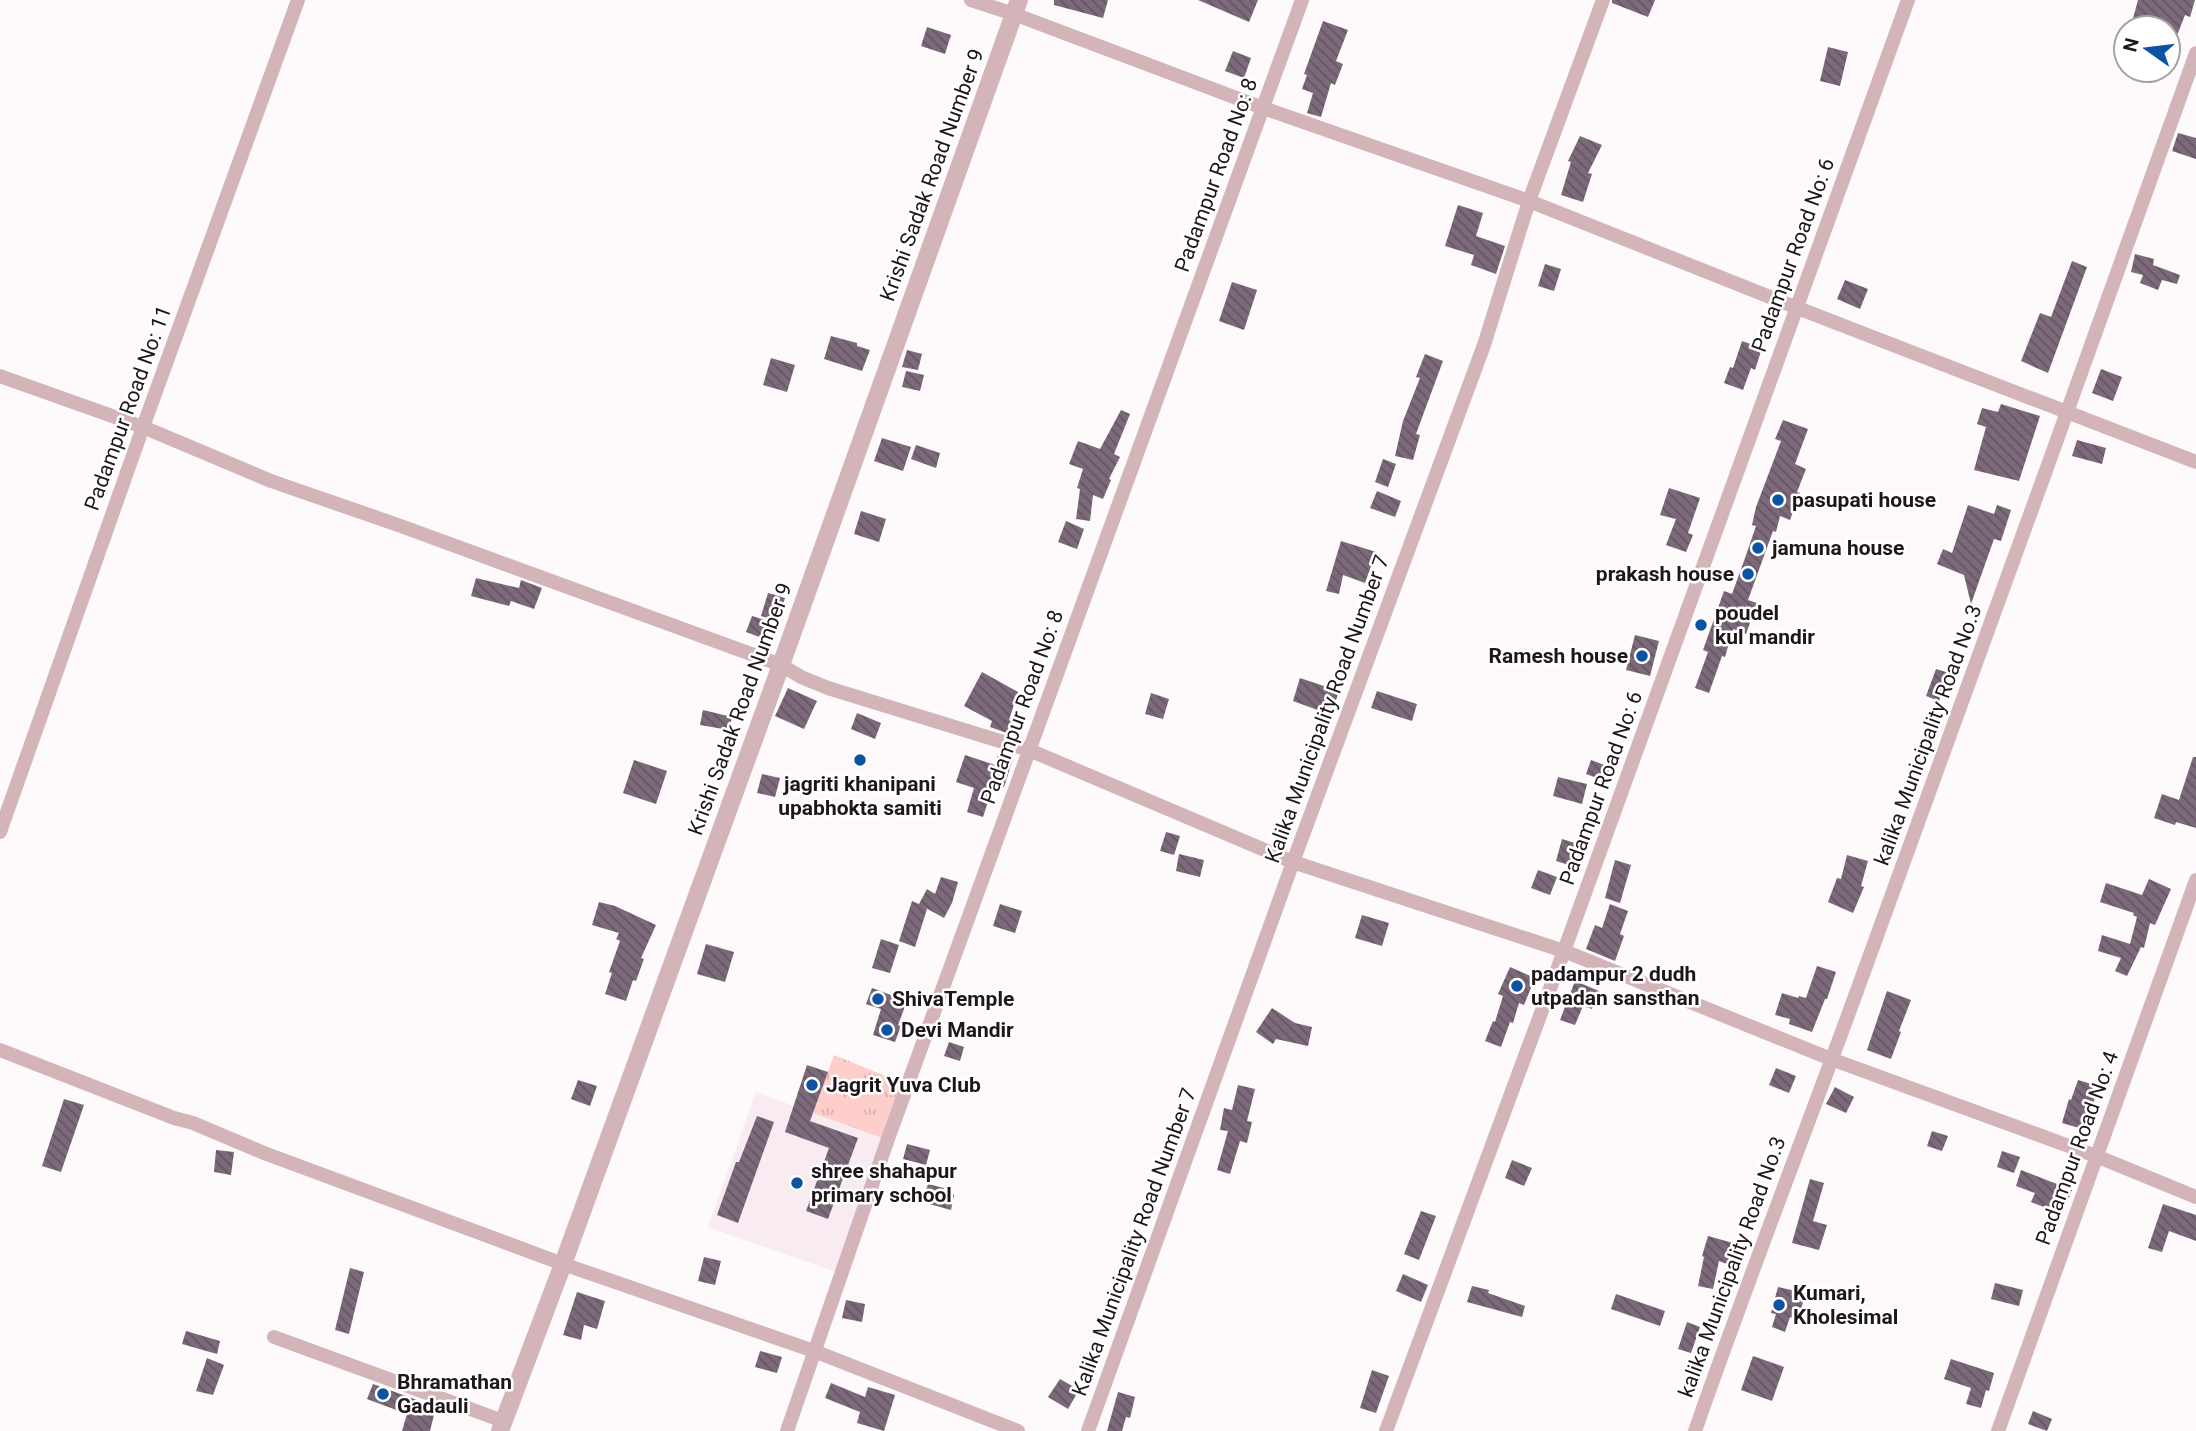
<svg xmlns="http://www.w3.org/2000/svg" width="2196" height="1431" viewBox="0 0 2196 1431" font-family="Roboto,sans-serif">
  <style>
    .built { fill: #f9ebf2 }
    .grass { fill: url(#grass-tufts) }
    .building { fill: url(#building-back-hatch) }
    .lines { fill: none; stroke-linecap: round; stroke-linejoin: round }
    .minor { stroke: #d2b4b9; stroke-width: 14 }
    .tertiary { stroke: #d2b4b9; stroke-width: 18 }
    .poi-dot { fill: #0d53a3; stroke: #fff; stroke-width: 2.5 }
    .labels { text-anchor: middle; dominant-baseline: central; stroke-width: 5; stroke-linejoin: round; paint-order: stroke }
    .street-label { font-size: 21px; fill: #1e161a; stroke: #fff }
    .poi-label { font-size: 21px; font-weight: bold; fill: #1e161a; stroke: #fff; text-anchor: start }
  </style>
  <defs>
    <pattern id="grass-tufts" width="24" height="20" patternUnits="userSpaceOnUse" patternTransform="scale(1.75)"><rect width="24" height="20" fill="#fecfca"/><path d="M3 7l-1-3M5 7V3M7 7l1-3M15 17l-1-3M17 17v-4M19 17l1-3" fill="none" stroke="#d9b1ad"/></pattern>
    <pattern id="building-back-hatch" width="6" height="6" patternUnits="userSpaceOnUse" patternTransform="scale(1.75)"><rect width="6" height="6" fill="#7c6a7a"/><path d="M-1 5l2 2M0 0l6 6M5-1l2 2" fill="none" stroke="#655663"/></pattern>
  </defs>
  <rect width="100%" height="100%" fill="#fef9fb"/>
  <!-- built -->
  <path class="built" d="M756 1092 885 1139 839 1273 708 1227Z"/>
  <!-- grass -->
  <path class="grass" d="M834 1055 905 1084 885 1139 813 1113Z"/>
  <!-- building -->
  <path class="building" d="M1054 0H1108L1103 18 1054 5Z
    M1198 0H1258L1249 22Z
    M1612 0H1655L1648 17 1612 3Z
    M2138 0H2195L2190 17 2185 15 2169 56 2168 28H2140L2131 26Z
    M1323 21 1348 30 1336 61 1343 64 1335 85 1331 83 1321 117 1307 113 1313 93 1302 89 1307 75 1304 74Z
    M927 27 951 35 945 54 921 46Z
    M1828 47 1848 52 1840 86 1820 81Z
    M1233 51 1251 58 1244 78 1225 71Z
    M2178 133 2196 138V159L2172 151Z
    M1580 136 1602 145 1588 173 1592 174 1583 202 1561 195 1571 162 1568 161Z
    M1458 205 1483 213 1476 236 1505 246 1496 274 1471 265 1474 255 1445 246Z
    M2135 254 2154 259 2153 265 2180 275 2177 284 2162 280 2158 290 2140 283 2143 275 2131 272Z
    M2072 261 2087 267 2048 373 2021 361 2040 313 2051 317Z
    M1545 264 1561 269 1554 291 1538 286Z
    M1845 280 1868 289 1860 309 1837 299Z
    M1232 282 1257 290 1244 330 1219 321Z
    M831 336 857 343V346L870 350 862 371 824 359Z
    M1742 341 1762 348 1755 370 1751 368 1743 390 1724 383 1730 367 1733 368Z
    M907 350 922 354 918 370 902 367Z
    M1425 354 1443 361 1416 434 1420 435 1413 460 1395 456 1403 421 1420 378 1416 377Z
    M771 358 795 365 787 392 763 385Z
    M2101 369 2122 377 2113 401 2092 393Z
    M906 371 924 375 920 391 902 387Z
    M2001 404 2040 416 2019 481 1974 470 1986 427 1977 424 1982 408 1998 412Z
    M1121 410 1130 414 1114 454 1120 457 1109 479 1111 480 1103 499 1093 495 1090 521 1076 519 1080 489 1077 488 1083 469 1069 464 1078 441 1100 449Z
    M1783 420 1808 429 1795 464 1806 469 1797 492 1800 493 1790 520 1780 516 1776 532 1773 531 1748 600 1757 603 1746 634 1733 629 1725 657 1722 656 1709 693 1695 688 1708 652 1703 650 1724 591 1732 594 1744 561 1756 526 1752 525 1756 507 1781 441 1775 439Z
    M882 438 911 447 903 471 874 461Z
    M2077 440 2106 448 2102 464 2072 456Z
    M916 445 940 453 936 468 911 459Z
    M1383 459 1396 464 1388 487 1375 482Z
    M1669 488 1700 498 1688 533 1693 535 1686 552 1666 545 1676 519 1660 515Z
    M1377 491 1401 501 1395 517 1370 508Z
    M1968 505 1994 514 1997 505 2011 510 2001 541 1994 539 1971 604 1964 575 1937 564 1943 549 1952 553Z
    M861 511 886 519 879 542 854 534Z
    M1066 521 1084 529 1077 549 1058 542Z
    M1341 541 1376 552 1365 583 1343 575 1339 594 1326 591Z
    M476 578 519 588 521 580 542 588 534 609 511 601 509 606 471 596Z
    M768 593 785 598 778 621 761 616Z
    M752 616 771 622 765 639 746 632Z
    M1635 635 1659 641 1650 676 1626 670Z
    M1936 669 1949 673 1939 701 1926 696Z
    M982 672 1018 692 1009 720 1012 721 1007 733 990 727 992 721 964 706Z
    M1300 678 1339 691 1331 715 1293 701Z
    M788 688 817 701 804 729 775 716Z
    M1377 691 1417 704 1412 721 1371 708Z
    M1151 693 1169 699 1163 719 1145 714Z
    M703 710 732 717 729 730 700 725Z
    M857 713 881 723 875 739 851 729Z
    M998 754 1013 759 1004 787 994 783 983 817 967 812 974 788 956 782 965 755 995 765Z
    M2193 757H2196V828L2176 822 2175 825 2154 818 2162 794 2179 800Z
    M634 760 667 771 656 804 623 793Z
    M1591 760 1610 767 1605 781 1586 774Z
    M762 774 780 778 775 797 757 793Z
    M1558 777 1587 784 1582 804 1553 796Z
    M1166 832 1180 836 1174 855 1160 851Z
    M1562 839 1578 844 1572 866 1556 861Z
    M1179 854 1204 860 1200 877 1176 871Z
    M1847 855 1868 861 1861 886 1864 887 1853 913 1828 902 1837 878 1841 879Z
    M1615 860 1631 865 1620 903 1605 898Z
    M1538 870 1557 877 1550 895 1531 888Z
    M941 877 958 882 952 903 944 918 924 907 927 909 915 947 899 941 912 901 919 904 927 889 935 894Z
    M2149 879 2171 889 2155 925 2150 923 2144 948 2141 947 2127 976 2115 971 2121 958 2098 951 2102 935 2130 944 2137 917 2133 915 2134 913 2100 902 2106 883 2142 895Z
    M599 902 615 906 656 925 641 958 644 959 636 981 633 980 626 1001 605 994 612 973 609 972 620 941 616 939 619 933 592 925Z
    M1000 904 1022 911 1015 933 993 926Z
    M1610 904 1628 911 1620 934 1624 936 1615 961 1586 949 1595 925 1602 928Z
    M1362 915 1389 923 1382 946 1355 938Z
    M881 939 899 945 890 973 872 968Z
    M706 944 734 952 725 982 697 974Z
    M1817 966 1836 972 1827 999H1825L1812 1032 1789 1024 1790 1019 1775 1015 1782 993 1798 998 1799 996 1806 998Z
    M1510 967 1535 978 1524 1005 1519 1003 1513 1023 1510 1022 1501 1047 1485 1041 1493 1021 1495 1022 1503 996 1498 994Z
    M1575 981 1599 991 1592 1009 1583 1006 1575 1025 1560 1020Z
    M872 988 907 1001 898 1025 901 1026 895 1042 873 1035 881 1009 866 1004Z
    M1887 991 1911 1000 1899 1031 1901 1032 1891 1059 1867 1050Z
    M1272 1008 1295 1023 1312 1027 1308 1046 1276 1039 1273 1044 1256 1032Z
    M949 1042 964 1047 960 1061 944 1056Z
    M807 1065 828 1072 810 1121 858 1138 828 1219 806 1211 829 1148 785 1132Z
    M1776 1068 1796 1076 1789 1093 1769 1085Z
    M578 1080 597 1086 590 1106 571 1099Z
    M2078 1080 2098 1086 2086 1130 2062 1123 2069 1099 2071 1100Z
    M1238 1085 1255 1089 1247 1121 1252 1122 1247 1143 1240 1141 1230 1174 1217 1170 1228 1131 1220 1130 1224 1108 1232 1110Z
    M1835 1087 1854 1097 1846 1113 1826 1104Z
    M64 1099 84 1105 61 1172 42 1166Z
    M757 1116 774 1122 738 1223 717 1215 736 1162H739Z
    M1932 1131 1948 1136 1942 1151 1927 1146Z
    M907 1144 930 1150 926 1165 903 1159Z
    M216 1150 234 1152 231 1175 214 1172Z
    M2002 1151 2020 1157 2014 1173 1997 1167Z
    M1512 1160 1532 1168 1524 1186 1505 1178Z
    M2021 1170 2072 1190 2062 1214 2031 1202 2035 1193 2016 1186Z
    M1810 1179 1824 1183 1813 1221 1827 1225 1819 1250 1792 1243Z
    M928 1184 944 1188 943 1193 954 1195 951 1210 922 1202Z
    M2163 1204 2196 1215V1241L2169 1231 2162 1252 2148 1248Z
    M1421 1211 1436 1216 1419 1260 1404 1254Z
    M1708 1236 1733 1243 1727 1264 1719 1261 1713 1289 1698 1286 1704 1257 1702 1256Z
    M704 1257 721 1261 715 1285 698 1281Z
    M350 1268 364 1272 349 1334 335 1330Z
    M1403 1274 1428 1285 1421 1302 1396 1291Z
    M1995 1283 2023 1290 2019 1306 1991 1299Z
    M1472 1286 1489 1290 1488 1293 1525 1306 1522 1317 1467 1302Z
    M1778 1287 1805 1293 1799 1320 1790 1317 1785 1332 1772 1327 1776 1314 1771 1313Z
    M577 1292 605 1301 597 1329 584 1325 581 1340 563 1335Z
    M1616 1294 1665 1311 1660 1326 1611 1309Z
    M846 1300 865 1304 862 1322 842 1318Z
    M1687 1322 1700 1327 1691 1353 1678 1349Z
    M186 1331 220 1341 217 1354 182 1344Z
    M760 1351 782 1357 777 1373 755 1367Z
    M1753 1356 1784 1367 1772 1401 1741 1390Z
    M207 1358 224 1365 213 1395 196 1391Z
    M1951 1359 1994 1373 1989 1391 1986 1390 1981 1408 1966 1404 1971 1388 1944 1379Z
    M1372 1370 1389 1376 1376 1413 1360 1408Z
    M1060 1379 1079 1390 1068 1409 1048 1397Z
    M831 1383 865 1397 868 1387 895 1395 884 1431 857 1423 860 1412 825 1398Z
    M373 1384 436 1407 430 1431H402L407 1414 367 1399Z
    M1118 1392 1135 1397 1130 1418 1126 1417 1122 1431H1107Z
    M2033 1411 2052 1419 2047 1431 2028 1424Z"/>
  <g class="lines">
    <!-- minor -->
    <path class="minor" d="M971 0 1014 14 1263 108 1529 201 1795 307 2196 462
      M0 376 143 427 271 481 398 525 781 665 801 677 828 688 1029 750 1293 862 1564 951 1831 1059 2096 1156 2196 1197
      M0 832 143 427 298 0
      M0 1050 174 1118 193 1123 264 1153 563 1264 814 1351 1018 1431
      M274 1337 503 1421
      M787 1431 889 1136 1302 0
      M1088 1431 1293 862 1484 345 1529 201 1603 0
      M1386 1431 1564 951 1908 0
      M1695 1431C1747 1282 1804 1136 1858 988 1971 677 2085 365 2196 53
      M1998 1431 2196 880"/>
    <!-- tertiary -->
    <path class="tertiary" d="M500 1431 563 1264 781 665 1019 0"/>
  </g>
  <!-- markers -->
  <g class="poi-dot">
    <circle cx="1778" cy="500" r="7"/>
    <circle cx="1758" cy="548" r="7"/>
    <circle cx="1748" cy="574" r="7"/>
    <circle cx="1701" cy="625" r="7"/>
    <circle cx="1642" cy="656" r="7"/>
    <circle cx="860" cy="760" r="7"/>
    <circle cx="1517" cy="986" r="7"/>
    <circle cx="878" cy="999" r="7"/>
    <circle cx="887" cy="1030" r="7"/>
    <circle cx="812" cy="1085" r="7"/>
    <circle cx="797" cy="1183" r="7"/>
    <circle cx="1779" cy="1305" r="7"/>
    <circle cx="383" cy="1394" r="7"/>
  </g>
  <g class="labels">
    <!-- street labels -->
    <g class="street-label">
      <text transform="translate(932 175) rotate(-70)">Krishi Sadak Road Number 9</text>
      <text transform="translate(1216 175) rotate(-70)">Padampur Road No: 8</text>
      <text transform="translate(1793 255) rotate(-70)">Padampur Road No: 6</text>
      <text transform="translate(128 408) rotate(-70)">Padampur Road No: 11</text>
      <text transform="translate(1022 707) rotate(-70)">Padampur Road No: 8</text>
      <text transform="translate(740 709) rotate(-70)">Krishi Sadak Road Number 9</text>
      <text transform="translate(1327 709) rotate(-70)">Kalika Municipality Road Number 7</text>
      <text transform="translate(1928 735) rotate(-70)">kalika Municipality Road No.3</text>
      <text transform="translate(1601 788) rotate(-70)">Padampur Road No: 6</text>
      <text transform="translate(2077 1148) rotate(-70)">Padampur Road No: 4</text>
      <text transform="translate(1134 1242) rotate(-70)">Kalika Municipality Road Number 7</text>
      <text transform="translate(1732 1267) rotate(-70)">kalika Municipality Road No.3</text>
    </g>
    <!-- poi labels -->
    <g class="poi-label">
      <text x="1792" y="500">pasupati house</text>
      <text x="1772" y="548">jamuna house</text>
      <text x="1734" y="574" text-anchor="end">prakash house</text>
      <text x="1715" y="613">poudel<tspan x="1715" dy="24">kul mandir</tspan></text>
      <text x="1628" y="656" text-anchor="end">Ramesh house</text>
      <text x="860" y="784" text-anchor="middle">jagriti khanipani<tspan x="860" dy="24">upabhokta samiti</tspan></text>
      <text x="1531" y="974">padampur 2 dudh<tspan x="1531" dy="24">utpadan sansthan</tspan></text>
      <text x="892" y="999">ShivaTemple</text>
      <text x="901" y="1030">Devi Mandir</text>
      <text x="826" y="1085">Jagrit Yuva Club</text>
      <text x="811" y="1171">shree shahapur<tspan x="811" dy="24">primary school</tspan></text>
      <text x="1793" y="1293">Kumari,<tspan x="1793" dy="24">Kholesimal</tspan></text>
      <text x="397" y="1382">Bhramathan<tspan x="397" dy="24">Gadauli</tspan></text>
    </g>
  </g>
  <!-- north arrow -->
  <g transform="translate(2147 49) rotate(284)"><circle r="33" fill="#ffffff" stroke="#a5a2a3" stroke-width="2"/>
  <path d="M0-5L12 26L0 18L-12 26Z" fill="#0d53a3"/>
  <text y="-10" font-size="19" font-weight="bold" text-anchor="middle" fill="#1e161a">N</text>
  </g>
</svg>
